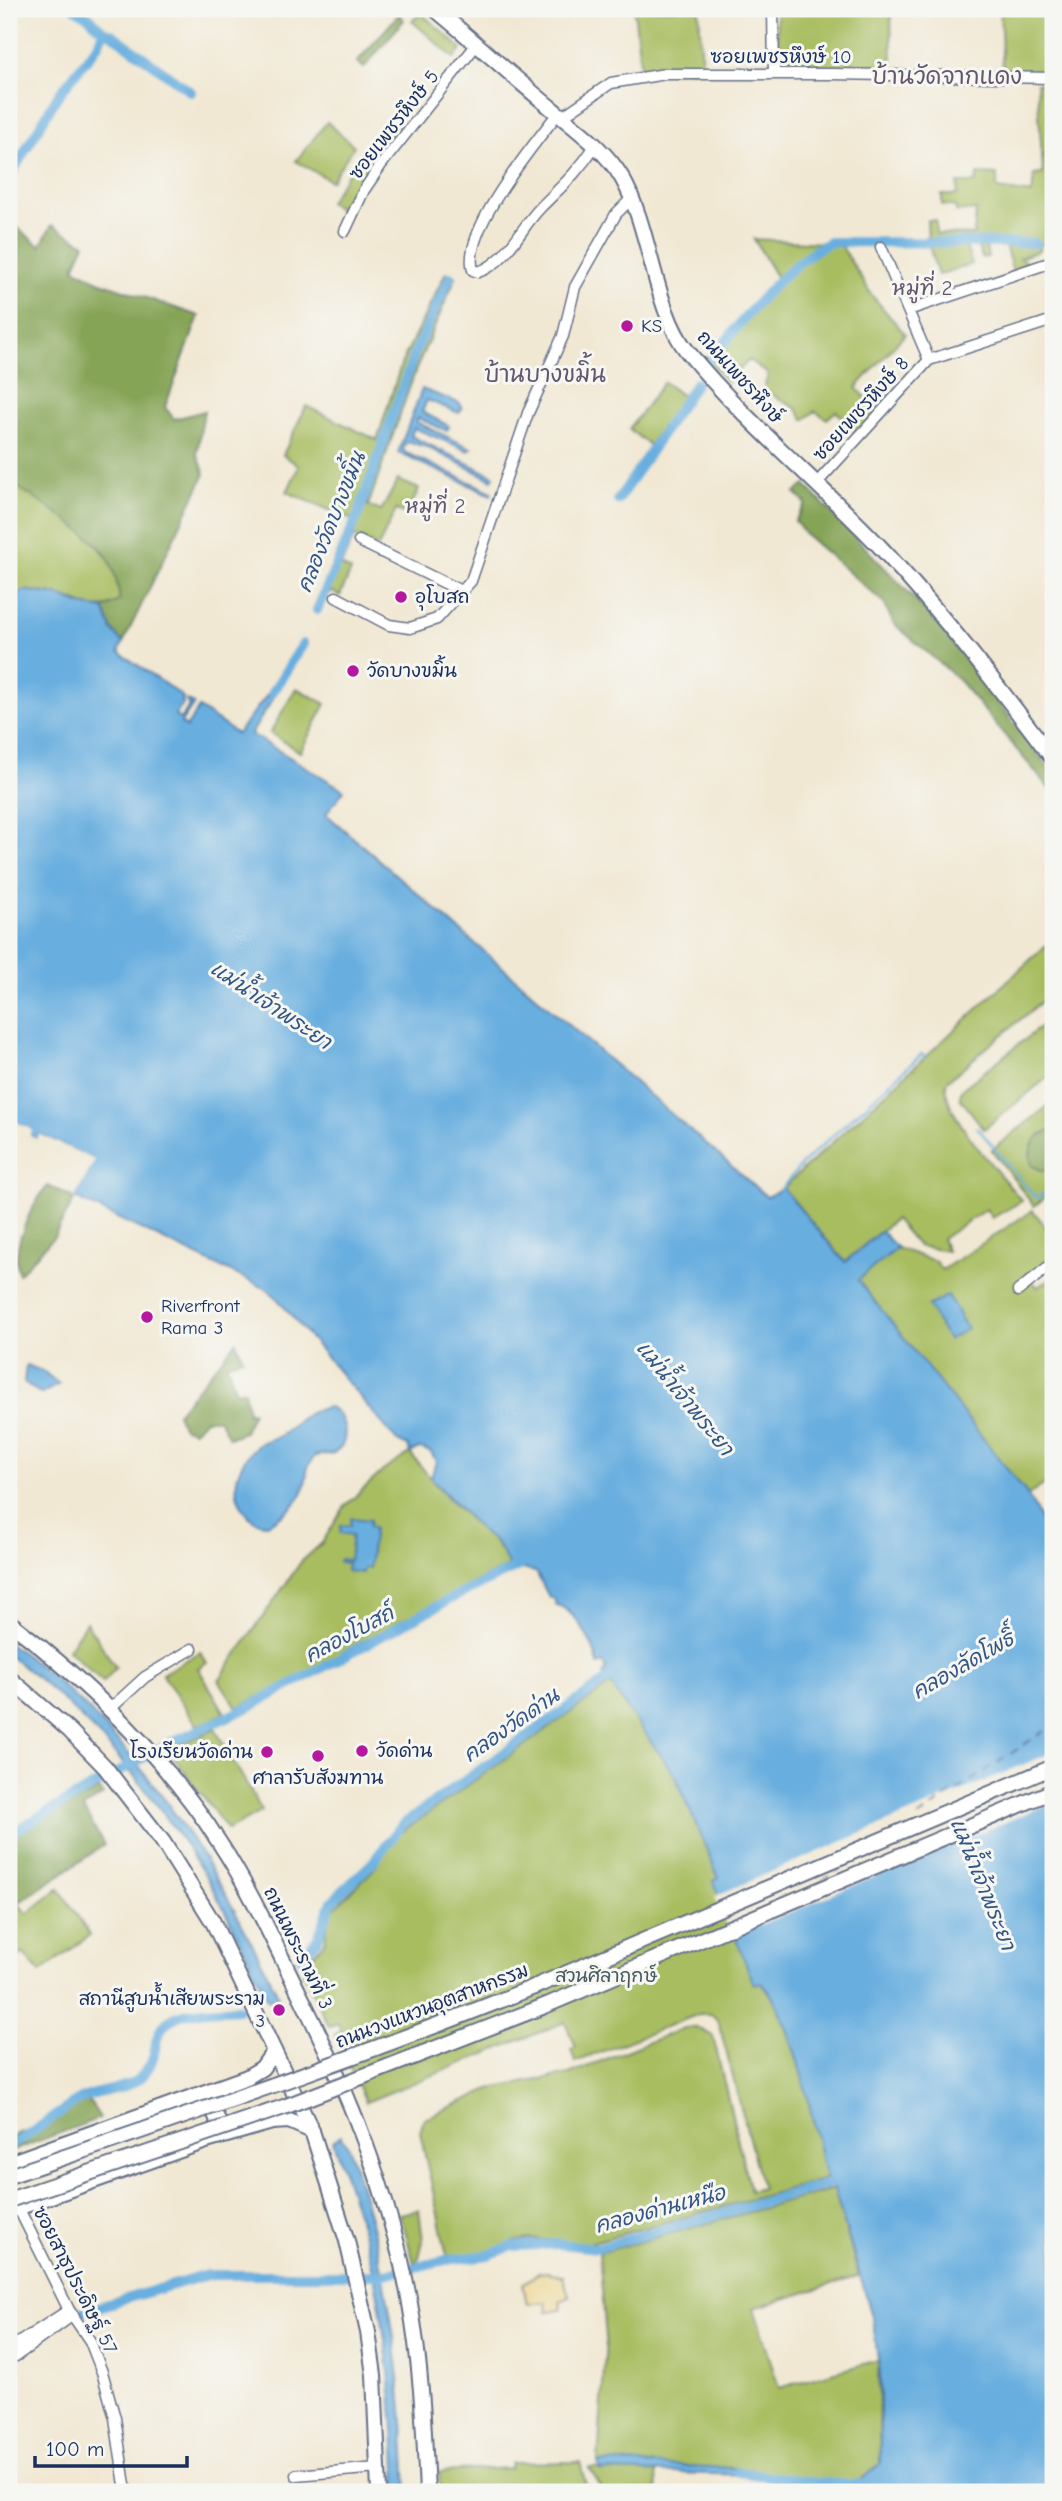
<svg xmlns="http://www.w3.org/2000/svg" width="1062" height="2501" viewBox="0 0 1062 2501" font-family="'Comic Neue','Playpen Sans Thai',sans-serif">
  <style>
    .green { fill: #a8bd61; stroke: #627660; stroke-width: 2 }
    .forest { fill: #86a457; stroke: #506a5a; stroke-width: 2 }
    .sand { fill: #eeda9e; stroke: #84847e; stroke-width: 2 }
    .water { fill: #68aedf; stroke: #426e9e; stroke-width: 2 }
    .pier { fill: #f1e8d3 }
    .lines { fill: none; stroke-linecap: round; stroke-linejoin: round }
    .stream { stroke: #68aedf; stroke-width: 2.5 }
    .canal { stroke: #68aedf; stroke-width: 10 }
    .ferry { stroke: #325585; stroke-width: 2; stroke-dasharray: 9 7; stroke-linecap: butt }
    .street-casing { stroke: #667087; stroke-width: 13 }
    .secondary-casing { stroke: #667087; stroke-width: 18 }
    .primary-casing { stroke: #667087; stroke-width: 18 }
    .street { stroke: #fff; stroke-width: 10 }
    .secondary { stroke: #fff; stroke-width: 14 }
    .primary { stroke: #fff; stroke-width: 14 }
    .primary-bridge-casing { stroke: #667087; stroke-width: 18; stroke-linecap: butt }
    .primary-bridge { stroke: #fff; stroke-width: 14 }
    .poi-dot { fill: #b5179e; stroke: #f6f6f2; stroke-width: 2.5 }
    .labels { text-anchor: middle; dominant-baseline: central; stroke-width: 6; stroke-linejoin: round; paint-order: stroke }
    .street-label { font-size: 19px; fill: #1b2f5e; stroke: #f6f6f2 }
    .poi-label { font-size: 19px; fill: #1b2f5e; stroke: #f6f6f2; text-anchor: start }
    .park-label { font-size: 19px; fill: #455a5f; stroke: #f6f6f2 }
    .neighbourhood-label { font-size: 21px; fill: #64576d; stroke: #f6f6f2 }
    .water-label { font-size: 21px; font-style: italic; fill: #325585; stroke: #f6f6f2 }
    .quarter-label { font-size: 23px; fill: #64576d; stroke: #f6f6f2 }
  </style>
  <rect width="100%" height="100%" fill="#f6f6f2"/>
  <filter id="ink" filterUnits="userSpaceOnUse"><feTurbulence type="fractalNoise" baseFrequency=".0143" numOctaves="2"/><feDisplacementMap in="SourceGraphic" scale="14" xChannelSelector="R" yChannelSelector="G"/><feConvolveMatrix kernelMatrix="1 2 1 2 8 2 1 2 1" color-interpolation-filters="sRGB"/></filter>
  <filter id="wash" filterUnits="userSpaceOnUse"><feTurbulence type="fractalNoise" baseFrequency=".00686" numOctaves="4" result="noise"/><feDisplacementMap in="SourceGraphic" scale="28" xChannelSelector="R" yChannelSelector="G"/><feGaussianBlur stdDeviation="1.57" result="paint"/><feColorMatrix in="noise" values="0 0 0 0 0 0 0 0 0 0 0 0 0 0 0 0 0 1.4 0 .05"/><feComposite in="paint" operator="in"/></filter>
  <g filter="url(#wash)">
    <rect width="100%" height="100%" fill="#f1e8d3"/>
    <!-- green -->
    <path class="green" d="M634 9H699L702 70 641 72Z
      M776 9H891L892 69 779 68Z
      M1000 9H1053V77L1003 73Z
      M421 13 462 49 454 58 412 21Z
      M1037 83H1053V244H1042L1038 251 1020 258 1029 264 1013 272 1004 242 985 243 988 257 982 258 976 242 966 247 972 264 938 275 928 242 927 220H936V234L974 235 976 210 956 212V207L942 205V195H957L958 183H976L977 174 997 175V189L1032 194 1034 175 1043 174Z
      M327 122 354 146 331 181 296 161Z
      M397 125 400 128 343 212 329 202 362 152 369 158Z
      M754 239 840 244 873 297 905 334 856 388 880 410 859 435 836 411 827 419 815 411 804 420 797 409 764 390 768 374 749 360 727 382 706 358 777 278Z
      M446 272 456 277 416 369 368 506 381 511 398 480 419 489 407 514 396 510 378 547 354 536 341 566 351 571 340 596 330 591 326 600 321 597 353 520 287 492 299 466 283 455 306 406 377 440 402 362Z
      M664 382 684 397 649 445 629 429Z
      M9 481C40 503 80 524 105 554 115 566 118 585 120 601 90 616 85 601 57 595 46 592 35 592 24 590L17 598 9 600Z
      M296 688 326 704 300 752 270 733Z
      M1053 939V992L947 1081C937 1109 1004 1178 1022 1201L992 1218 986 1209 942 1239 947 1251 918 1246 895 1219 845 1262 783 1188Z
      M1053 1017V1073L984 1129 960 1098 961 1090Z
      M1053 1102V1191L1034 1206 992 1150Z
      M1033 1210 1053 1237V1258L1030 1277 1037 1287 1053 1278V1479L1028 1495 857 1280 897 1248 935 1261 942 1270Z
      M410 1453C423 1469 436 1486 450 1500 471 1522 498 1539 509 1566 416 1609 329 1663 237 1708L219 1680 301 1562 322 1543 345 1506 384 1470Z
      M86 1622 116 1668 103 1682 68 1650Z
      M200 1652 207 1663 198 1668 225 1713 198 1726 162 1674Z
      M611 1684 676 1777 719 1879 713 1882 754 1983 762 1982C795 2021 814 2127 826 2179L589 2243 531 2239 514 2241 489 2252 447 2256 420 2132 424 2119 490 2089 569 2074 684 2028 696 2027 713 2036 750 2191 762 2188 718 2020 711 2014H699L575 2062 571 2049 576 2047 565 2022 366 2102 335 2035 341 2031 338 2023 329 2026 303 1972V1966L325 1941 329 1913 373 1870 392 1839Z
      M215 1729 262 1811 228 1830 168 1750Z
      M59 1888 90 1935 40 1973 23 1953 9 1964V1909L18 1903 27 1914Z
      M834 2189 859 2276 754 2308 779 2388 878 2360 880 2464 846 2492H770L775 2481 751 2475V2470L598 2462 606 2339 599 2253Z
      M419 2210 423 2241 418 2261 414 2262 400 2214Z
      M580 2462 588 2492H522L506 2487V2492H440L439 2472 510 2468 511 2463Z
      M589 2468 656 2472 657 2492H604Z"/>
    <!-- forest -->
    <path class="forest" d="M399 14 404 20 364 68 357 62Z
      M9 221 40 246 52 225 85 244 74 268 98 281 199 316 165 407 174 419 204 411 197 453 205 474 123 643 112 630 104 609 120 600C118 585 115 572 108 558 94 534 33 498 9 481Z
      M805 485 930 615 1053 773V793L957 678 893 623 884 603 805 534 795 521 806 504 795 493Z
      M1053 1129V1170L1043 1171 1032 1166C1026 1148 1035 1134 1053 1129Z
      M48 1186 75 1198 54 1237 19 1274C10 1250 31 1204 48 1186Z
      M236 1342 243 1358 227 1364 236 1392 244 1390 248 1413 253 1412 244 1432 229 1438 219 1419H205L194 1431 182 1427 177 1413Z
      M99 1789 103 1795 83 1808 104 1845 9 1909V1837Z
      M88 2099 100 2118 9 2152V2138L21 2132 27 2134 49 2119Z"/>
    <!-- sand -->
    <path class="sand" d="M548 2272 563 2276 569 2297 560 2301 561 2310 547 2312 546 2302 527 2304 523 2284 538 2273Z"/>
    <!-- water -->
    <path class="water" d="M422 389 459 403 462 408 459 413 427 400 422 412 449 426 447 431 418 418 416 422 471 448 469 451 414 428 411 436 494 476 492 480 427 447 408 442 403 446 404 452 492 492 491 495 398 453Z
      M23 590 58 595 81 605 104 609 112 630 123 643 119 652 182 696 183 704 175 716 181 719 189 706 186 700 194 704 181 723 186 727 199 708 237 734 278 681 282 684 251 734 344 790 326 814 767 1197 783 1188 845 1262 881 1231 897 1248 858 1280 1028 1495 1053 1543V2492H846L880 2464V2372L872 2316 834 2189 826 2179C814 2127 795 2021 762 1982L754 1984 713 1881 719 1878 676 1777 603 1674 607 1669 603 1663 598 1665C596 1647 574 1608 556 1605L554 1598 549 1597 536 1572 509 1566 496 1542 485 1535 431 1478 436 1461 431 1452 420 1448 410 1453 408 1446 397 1441 275 1296 265 1288 75 1198 94 1160 39 1134 37 1139 30 1136 32 1130 9 1118V600L17 598Z
      M948 1295 967 1329 948 1340 928 1306Z
      M26 1365 44 1372 59 1384 41 1394 24 1382Z
      M330 1407C344 1415 348 1432 342 1446L334 1453 315 1456C303 1471 309 1473 304 1488 300 1504 281 1517 267 1524 257 1524 250 1519 245 1511 228 1488 238 1461 259 1444 266 1439 277 1439 284 1433 298 1421 310 1409 330 1407Z
      M351 1518 370 1520 369 1527 374 1528 369 1568H363L362 1573 347 1571 348 1563 339 1562 340 1559 349 1560 352 1535 340 1533 341 1525 350 1526Z
      M9 1643C134 1731 213 1860 278 1995L268 2000C248 1959 230 1916 206 1877 155 1794 88 1713 9 1656Z
      M341 2135C352 2149 356 2173 362 2190 392 2289 403 2389 407 2492H397C394 2412 388 2332 369 2253 359 2215 345 2178 333 2141Z
      M598 2462 733 2468 751 2470V2475L600 2471Z"/>
    <!-- pier -->
    <path class="pier" d="M9 1118 33 1130 30 1136 37 1139 39 1134 95 1160 75 1198 72 1197 90 1162 41 1138 37 1142 28 1139V1132L9 1122Z
      M1053 1752V1802L731 1937 715 1896Z"/>
    <g class="lines">
      <!-- stream -->
      <path class="stream" d="M977 1127 1035 1197 1041 1196 1053 1186
        M780 1190 803 1163 922 1054 925 1058"/>
      <!-- canal -->
      <path class="canal" d="M103 31 112 34 191 92
        M9 178 57 97 98 45 103 31 89 17 76 9
        M1052 246H1053
        M711 360C741 321 786 264 830 242L1036 243
        M618 500 696 383
        M317 610 358 515 415 352 450 277
        M272 693 303 644
        M9 1834 170 1743 247 1708 458 1595 527 1562
        M301 1959 318 1938 332 1901 372 1863 402 1825 618 1672
        M9 2146C35 2133 56 2113 81 2099 99 2090 121 2091 137 2080 150 2070 154 2059 156 2043 162 2005 210 2012 238 2009
        M77 2313 207 2275H381L446 2260 488 2255 512 2246 561 2244 597 2248 843 2180
        M738 2472 817 2483 868 2485"/>
      <!-- ferry -->
      <path class="ferry" d="M918 1817 1053 1725
        M822 1881 858 1857
        M751 1929 762 1921"/>
    </g>
  </g>
  <g filter="url(#ink)">
    <g class="lines">
      <defs>
        <path id="street" d="M773 9 774 73
          M558 113C534 145 461 231 473 270L478 272C508 262 520 228 541 207 563 185 577 173 595 146
          M563 116 611 83 665 74H832L1053 78
          M345 231 364 190 381 165 477 44
          M881 247 929 360
          M908 310 1046 264
          M816 484 929 360 1053 320
          M359 541 461 591
          M336 597 389 625 410 628 437 619 471 581 528 413 563 336 575 287 616 214 631 199
          M1018 1291 1053 1263
          M110 1709 145 1677 192 1649
          M18 2207 69 2310 90 2341 102 2372 115 2418 126 2492
          M9 2349 69 2310
          M16 2356 73 2315
          M296 2475 378 2468"/>
        <path id="secondary" d="M435 9C474 41 512 76 551 108 576 129 606 150 622 178 651 228 654 310 687 351 746 423 819 482 883 550 944 616 999 687 1053 759
          M203 2101 211 2107 218 2120 215 2131 209 2138
          M9 2163 247 2077 262 2068 274 2051
          M9 2211 206 2141 272 2122 289 2121 312 2131"/>
        <path id="primary" d="M9 1622C85 1679 168 1761 219 1842 252 1892 276 1947 303 2001 350 2096 389 2193 409 2298 421 2362 424 2427 427 2492
          M9 1678 70 1731 105 1767 163 1842 213 1922 312 2131 347 2241 368 2332 374 2375 379 2492
          M534 1987 1053 1767
          M542 2007 1053 1791"/>
      </defs>
      <!-- street casing -->
      <use href="#street" class="street-casing"/>
      <!-- secondary casing -->
      <use href="#secondary" class="secondary-casing"/>
      <!-- primary casing -->
      <use href="#primary" class="primary-casing"/>
      <!-- street -->
      <use href="#street" class="street"/>
      <!-- secondary -->
      <use href="#secondary" class="secondary"/>
      <!-- primary -->
      <use href="#primary" class="primary"/>
      <defs>
        <path id="primary-bridge" d="M9 2176C185 2116 361 2057 534 1987
          M9 2200 284 2107 542 2007"/>
      </defs>
      <!-- primary-bridge casing -->
      <use href="#primary-bridge" class="primary-bridge-casing"/>
      <!-- primary-bridge -->
      <use href="#primary-bridge" class="primary-bridge"/>
    </g>
  </g>
  <!-- markers -->
  <g class="poi-dot">
    <circle cx="627" cy="326" r="7"/>
    <circle cx="401" cy="597" r="7"/>
    <circle cx="353" cy="671" r="7"/>
    <circle cx="147" cy="1317" r="7"/>
    <circle cx="362" cy="1751" r="7"/>
    <circle cx="267" cy="1752" r="7"/>
    <circle cx="318" cy="1756" r="7"/>
    <circle cx="279" cy="2010" r="7"/>
  </g>
  <g class="labels">
    <!-- street labels -->
    <g class="street-label">
      <text x="781" y="57">ซอยเพชรหึงษ์ 10</text>
      <text transform="translate(394 125) rotate(-52)">ซอยเพชรหึงษ์ 5</text>
      <text transform="translate(740 377) rotate(48)">ถนนเพชรหึงษ์</text>
      <text transform="translate(861 409) rotate(-48)">ซอยเพชรหึงษ์ 8</text>
      <text transform="translate(298 1948) rotate(64)">ถนนพระรามที่ 3</text>
      <text transform="translate(432 2006) rotate(-21)">ถนนวงแหวนอุตสาหกรรม</text>
      <text transform="translate(75 2280) rotate(63)">ซอยสาธุประดิษฐ์ 57</text>
    </g>
    <!-- poi labels -->
    <g class="poi-label">
      <text x="641" y="326">KS</text>
      <text x="415" y="597">อุโบสถ</text>
      <text x="367" y="671">วัดบางขมิ้น</text>
      <text x="161" y="1306">Riverfront<tspan x="161" dy="22">Rama 3</tspan></text>
      <text x="376" y="1751">วัดด่าน</text>
      <text x="253" y="1752" text-anchor="end">โรงเรียนวัดด่าน</text>
      <text x="318" y="1778" text-anchor="middle">ศาลารับสังฆทาน</text>
      <text x="265" y="1999" text-anchor="end">สถานีสูบน้ำเสียพระราม<tspan x="265" dy="22">3</tspan></text>
    </g>
    <!-- park labels -->
    <g class="park-label">
      <text x="606" y="1976">สวนศิลาฤกษ์</text>
    </g>
    <!-- neighbourhood labels -->
    <g class="neighbourhood-label">
      <text x="922" y="288">หมู่ที่ 2</text>
      <text x="435" y="506">หมู่ที่ 2</text>
    </g>
    <!-- water labels -->
    <g class="water-label">
      <text transform="translate(331 522) rotate(-68)">คลองวัดบางขมิ้น</text>
      <text transform="translate(271 1005) rotate(34)">แม่น้ำเจ้าพระยา</text>
      <text transform="translate(685 1398) rotate(51)">แม่น้ำเจ้าพระยา</text>
      <text transform="translate(349 1634) rotate(-28)">คลองโบสถ์</text>
      <text transform="translate(963 1665) rotate(-30)">คลองลัดโพธิ์</text>
      <text transform="translate(511 1725) rotate(-35)">คลองวัดด่าน</text>
      <text transform="translate(983 1884) rotate(68)">แม่น้ำเจ้าพระยา</text>
      <text transform="translate(660 2209) rotate(-15)">คลองด่านเหนือ</text>
    </g>
    <!-- quarter labels -->
    <g class="quarter-label">
      <text x="947" y="76">บ้านวัดจากแดง</text>
      <text x="545" y="374">บ้านบางขมิ้น</text>
    </g>
  </g>
  <!-- margin -->
  <rect width="1062" height="2501" fill="none" stroke="#f6f6f2" stroke-width="35"/>
  <!-- scale -->
  <path d="M35 2456v10h152v-10" fill="none" stroke="#1b2f5e" stroke-width="3.5"/>
  <text x="46" y="2456" font-size="21" fill="#1b2f5e" stroke="#f6f6f2" stroke-width="5" paint-order="stroke">100 m</text>
</svg>
